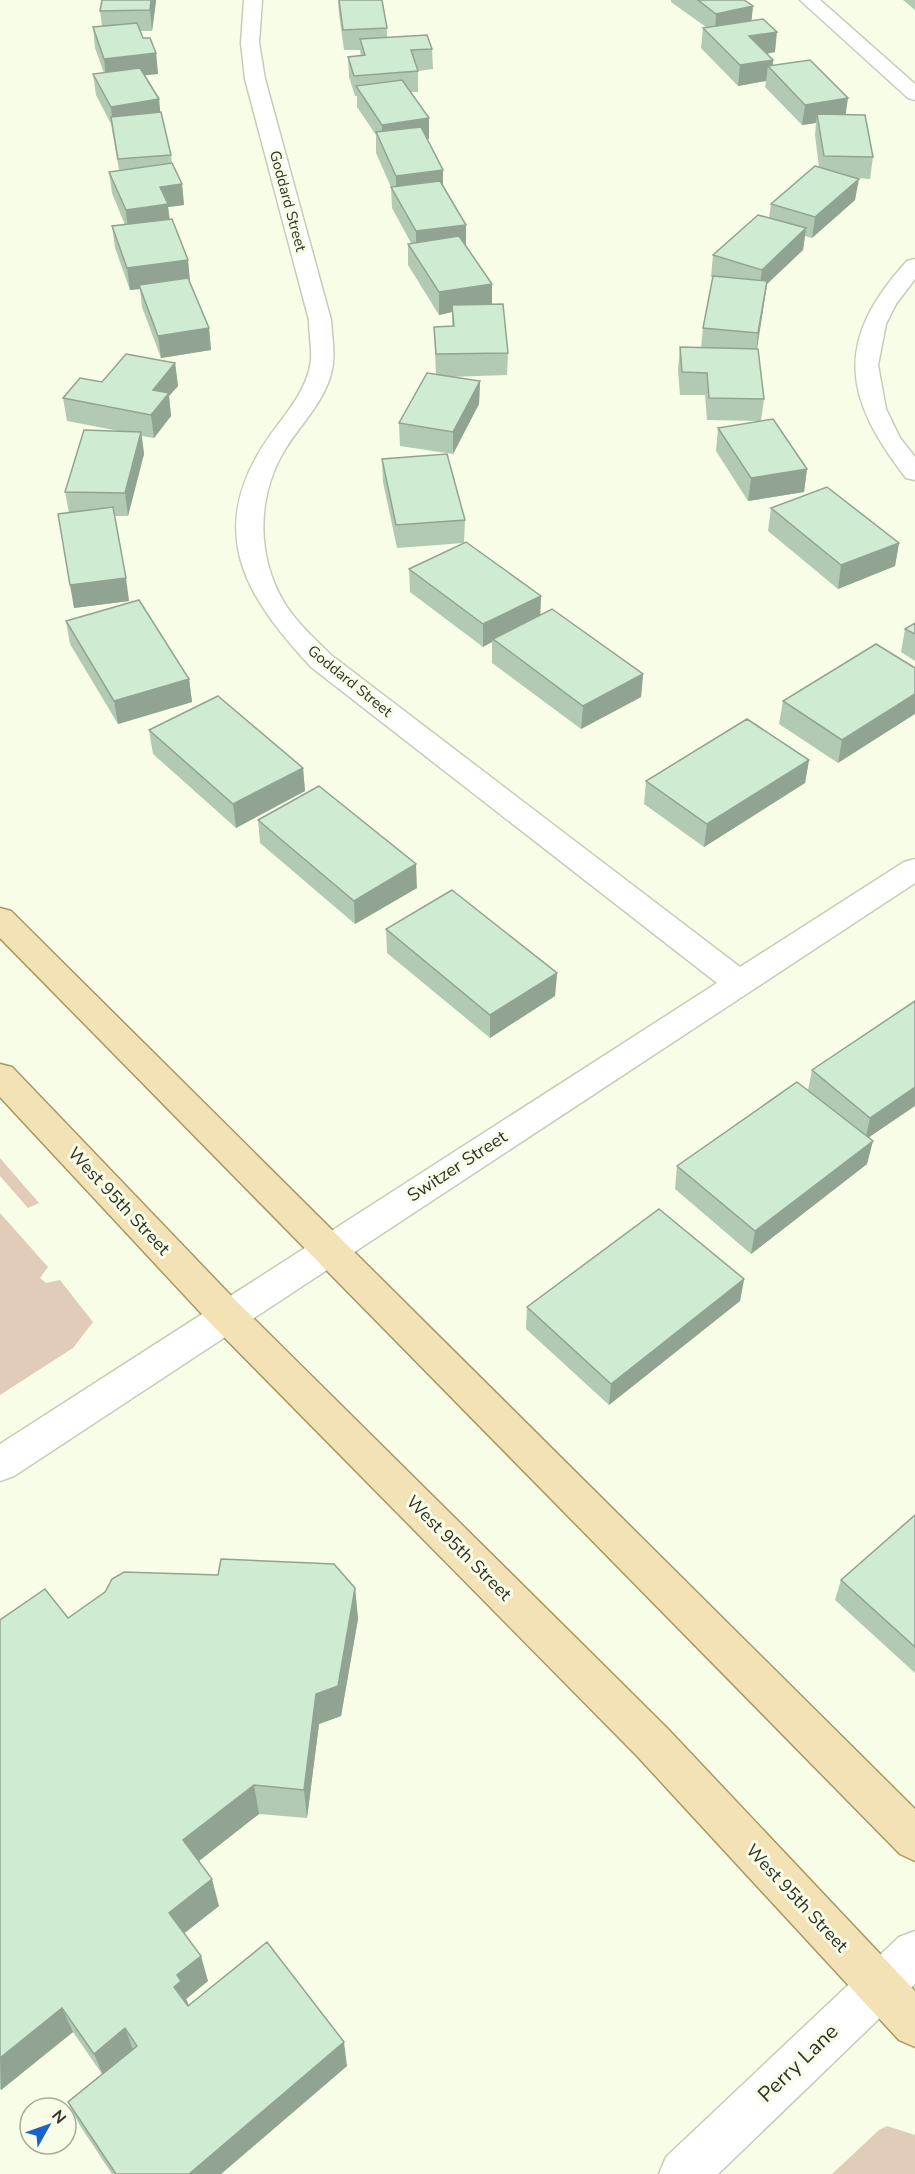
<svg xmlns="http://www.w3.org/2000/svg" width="915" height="2174" viewBox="0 0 915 2174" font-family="'Nunito Sans',sans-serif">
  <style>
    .green { fill: #e1ccb9 }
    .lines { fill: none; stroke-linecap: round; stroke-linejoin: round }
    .minor-casing { stroke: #c7ccb7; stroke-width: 3 }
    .primary-casing { stroke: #a99864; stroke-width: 3 }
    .minor { fill: #fff; fill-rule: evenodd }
    .primary { fill: #f2e2b5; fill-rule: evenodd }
    .wall { fill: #b2cab4 }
    .shaded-wall { fill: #91a492 }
    .building { fill: #cfebd1; stroke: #91a492; stroke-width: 1.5 }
    .labels { text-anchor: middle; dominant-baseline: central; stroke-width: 6; stroke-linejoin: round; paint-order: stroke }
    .far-street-label { font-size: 15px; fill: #30322a; stroke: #f7fde7 }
    .street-label { font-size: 18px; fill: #30322a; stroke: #f7fde7 }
    .near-street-label { font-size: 21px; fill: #30322a; stroke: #f7fde7 }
  </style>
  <rect width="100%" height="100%" fill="#f7fde7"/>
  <!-- green -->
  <path class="green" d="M0 1158 39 1203 28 1208 0 1176Z
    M0 1213 48 1267 40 1278 46 1283 60 1280 93 1322 73 1348 0 1395Z
    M887 2126 915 2135V2174H832L879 2130Z"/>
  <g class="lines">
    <defs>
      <path id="minor" d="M244 0H262L259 43 265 79 331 320C332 338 336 356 331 374 323 403 301 424 286 448 256 496 256 556 285 604 297 623 315 639 331 655L740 967 904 862 915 859V883L14 1476 0 1481V1444L717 983 311 667C253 604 208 542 257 456 274 424 306 398 311 361 312 348 309 334 309 320L245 79 241 43Z
        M800 0H820L915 84V100L908 98Z
        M915 259V279L896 304 886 324 878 365 886 409 900 438 915 457V480L906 478C843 397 834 341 907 261Z
        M915 1931V1984L718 2174H659L666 2157 899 1937Z"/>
      <path id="primary" d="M0 908 11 911 915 1809V1861L900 1854 0 938Z
        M0 1064 12 1067 239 1304 667 1728 915 1991V2047L899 2040 637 1756 213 1326 0 1097Z"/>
    </defs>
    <!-- minor casing -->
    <use href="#minor" class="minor-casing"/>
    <!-- primary casing -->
    <use href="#primary" class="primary-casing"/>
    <!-- minor -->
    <use href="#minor" class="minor"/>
    <!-- primary -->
    <use href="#primary" class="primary"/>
  </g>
  <!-- wall -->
  <path class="wall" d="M338 0H382L387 28V38L432 49 433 69 418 71V92H411L429 139H427L443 170V186L466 245 492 305 508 353 507 375 449 377 480 381 479 404 453 454 400 446 399 423 436 375 434 327 452 326V312L439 315 408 265V244L411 243 392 208 391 187 376 153V135L357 107V96H355L349 77 348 57 361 56 360 50H344L339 14Z
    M671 0H744L753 6 751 21 775 52 767 54 773 60V66L846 115 873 157 870 179 857 178 855 200 812 238 805 236 803 250 767 284 757 349 764 399 761 421 807 469 804 492 748 501 716 451 718 428 760 421 707 420 705 395H680L678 370 680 347 701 348 703 328 713 278 711 277 713 255 769 218 771 204 819 167 815 135 816 123 802 125 765 87 766 81 738 86 701 48 703 28 706 27 671 2Z
    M903 0H915V10Z
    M156 1 152 31H140L143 38 156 53 158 74 145 75 159 99 160 112 171 155 172 163 182 184 184 205 168 207 170 219 188 260 190 282 209 328 211 350 161 358 142 307 140 289 130 290 115 248 112 226 125 225 112 193 109 172 119 170 111 124 96 95 93 74 104 73 95 48 93 27 102 26 100 11Z
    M175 363 178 386 169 396 171 416 154 438 142 436 144 454 128 516H114L129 601 74 608 69 513 65 492 119 431 67 421 63 398 102 382Z
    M382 459 465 520 464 543 397 548 383 482Z
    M771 508 899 543 895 566 838 589 768 531Z
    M409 569 541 596 540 615 643 674 641 697 581 729 492 663V642L483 647 410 592Z
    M66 621 189 679 192 702 118 724 70 644Z
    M915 623V661L901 652 905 629Z
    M876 644 838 763 779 724 783 701Z
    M149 730 303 768 305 791 236 828 153 754Z
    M809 760 805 783 704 847 644 804 646 781Z
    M258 820 417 888 355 924 260 843Z
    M386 929 557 973 555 996 490 1038 387 953Z
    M915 1001 869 1138 867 1164 751 1254 675 1189 677 1166 808 1090 812 1070Z
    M744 1279 740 1301 609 1405 526 1329 527 1307Z
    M915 1515V1673L835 1600 841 1580Z
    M355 1588 358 1619 341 1716 319 1724 307 1818 259 1814 199 1861 219 1906 184 1933 208 1981 186 1999 189 2006 347 2066 221 2174H112L79 2124 68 2102 102 2074 73 2032 1 2090 0 2089V1620L68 1618Z"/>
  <!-- shaded-wall -->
  <path class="shaded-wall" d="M151 0H156V1L152 31 150 10Z
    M753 6 751 26 715 34 716 14Z
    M777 32 775 52 747 57 749 36Z
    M156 53 158 74 106 79 104 59Z
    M773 60 772 71 768 66 766 81 738 86 740 65Z
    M848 98 845 119 817 114 816 123 802 125 805 105Z
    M159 99 161 120 113 127 111 107Z
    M429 118V139L382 146V125Z
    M443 170V192L396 197V176Z
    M859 179 855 200 812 238 815 217Z
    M182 184 184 205 168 207 170 225 128 232 126 210 160 187Z
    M466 225V246L416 253V231Z
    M806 228 803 250 767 284 756 355 758 333 759 292 762 270Z
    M188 260 190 282 139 285 140 289 130 290 127 268Z
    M492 284V306L452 305V312L439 315V292Z
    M209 328 211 350 161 358 158 336Z
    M175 363 178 386 169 396 171 416 154 438 151 415 153 390Z
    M480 381 479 404 453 454V432Z
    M141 432 144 454 128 516 125 493Z
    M807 469 804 492 748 501 751 478Z
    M899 543 895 566 838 589 841 565Z
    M126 578 129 601 74 608 70 585Z
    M541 596 540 619 493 639 492 642 483 647V624Z
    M643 674 641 697 581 729 583 706Z
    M189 679 192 702 118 724 114 701Z
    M915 694V714L838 763 842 740Z
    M809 760 805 783 704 847 707 824Z
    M303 768 305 791 236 828 233 804Z
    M416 864 417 888 355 924 354 901Z
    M557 973 555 996 490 1038V1015Z
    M915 1087V1106L865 1140 870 1118Z
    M873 1141 867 1164 751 1254 755 1231Z
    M744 1279 740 1301 609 1405 611 1384Z
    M355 1588 358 1619 341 1716 319 1724 307 1818 304 1790 316 1694Z
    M254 1785 259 1814 190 1868 183 1840Z
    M212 1879 219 1906 177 1939 169 1913Z
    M201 1956 208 1981 186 1999 189 2006 174 1987 177 1975Z
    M62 2008 73 2032 1 2090 0 2058Z
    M125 2028 134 2052 104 2077 94 2054Z
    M344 2042 347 2066 221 2174H189Z"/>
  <!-- building -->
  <path class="building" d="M102 0H151L150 10 100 11Z
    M339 0H382L387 28 343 30Z
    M698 0H744L753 6 716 14Z
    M763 19 777 32 749 36 773 60 740 65 703 28Z
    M137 23 143 38H150L156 53 104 59 93 27Z
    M427 35 432 49 411 50 418 71 354 76 348 57 365 55 360 39Z
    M810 60 848 98 805 105 768 66Z
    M140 68 159 99 111 107 93 74Z
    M402 80 429 118 382 125 356 86Z
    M161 112 171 155 118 159 111 117Z
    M817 114 865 115 873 157 824 156Z
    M421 127 443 170 396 176 376 132Z
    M172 163 182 184 160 187 168 204 126 210 109 172Z
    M815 166 859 179 815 217 771 204Z
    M440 181 466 225 416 231 391 187Z
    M758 215 806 228 762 270 713 255Z
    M172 219 188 260 127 268 112 226Z
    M459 236 492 284 439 292 408 244Z
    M713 276 767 281 758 333 703 328Z
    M188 278 209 328 158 336 139 285Z
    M503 304 508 353 436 354 434 327 454 326 452 305Z
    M680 347 758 349 764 399 709 398 707 373 682 372Z
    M126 354 175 363 153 390 169 393 151 415 63 398 80 378 102 382Z
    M427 373 480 381 453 432 399 423Z
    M773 419 807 469 751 478 718 428Z
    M84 430 141 432 125 493 65 492Z
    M447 454 465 520 396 525 382 459Z
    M827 487 899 543 841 565 771 508Z
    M113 507 126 578 70 585 58 514Z
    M466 542 541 596 483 624 409 569Z
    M139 600 189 679 114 701 66 621Z
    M552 609 643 674 583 706 493 639Z
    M915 623V634L905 629Z
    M876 644 915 668V694L842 740 783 701Z
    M218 696 303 768 233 804 149 730Z
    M747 719 809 760 707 824 646 781Z
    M319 786 416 864 354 901 258 820Z
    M452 890 557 973 490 1015 386 929Z
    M915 1001V1087L870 1118 812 1070Z
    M797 1082 873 1141 755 1231 677 1166Z
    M659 1209 744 1279 611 1384 527 1307Z
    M915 1515V1647L841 1580Z
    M221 1559 334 1564 355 1588 338 1686 316 1694 304 1790 254 1785 183 1840 212 1879 169 1913 201 1956 177 1975 181 1981 174 1987 188 2006 267 1942 344 2042 189 2174H116L68 2102 137 2046 125 2028 94 2054 62 2008 0 2058V1620L45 1589 68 1618 105 1592 112 1579 124 1572 218 1575Z"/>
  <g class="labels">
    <!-- far-street labels -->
    <g class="far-street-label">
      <text transform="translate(288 201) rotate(75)">Goddard Street</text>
      <text transform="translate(350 681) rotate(39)">Goddard Street</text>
    </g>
    <!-- street labels -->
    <g class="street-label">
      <text transform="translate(457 1166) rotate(-33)">Switzer Street</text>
      <text transform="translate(119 1201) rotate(47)">West 95th Street</text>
      <text transform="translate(459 1548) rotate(45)">West 95th Street</text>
      <text transform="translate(797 1898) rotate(47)">West 95th Street</text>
    </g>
    <!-- near-street labels -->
    <g class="near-street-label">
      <text transform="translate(798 2063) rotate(-44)">Perry Lane</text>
    </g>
  </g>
  <!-- north arrow -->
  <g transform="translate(48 2126) rotate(50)"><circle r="28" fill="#f7fde7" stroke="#a7ac9b" stroke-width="1.5"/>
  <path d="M0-4.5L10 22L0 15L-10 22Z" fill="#1d61cd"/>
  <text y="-9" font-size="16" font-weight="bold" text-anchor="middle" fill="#30322a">N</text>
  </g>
</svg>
